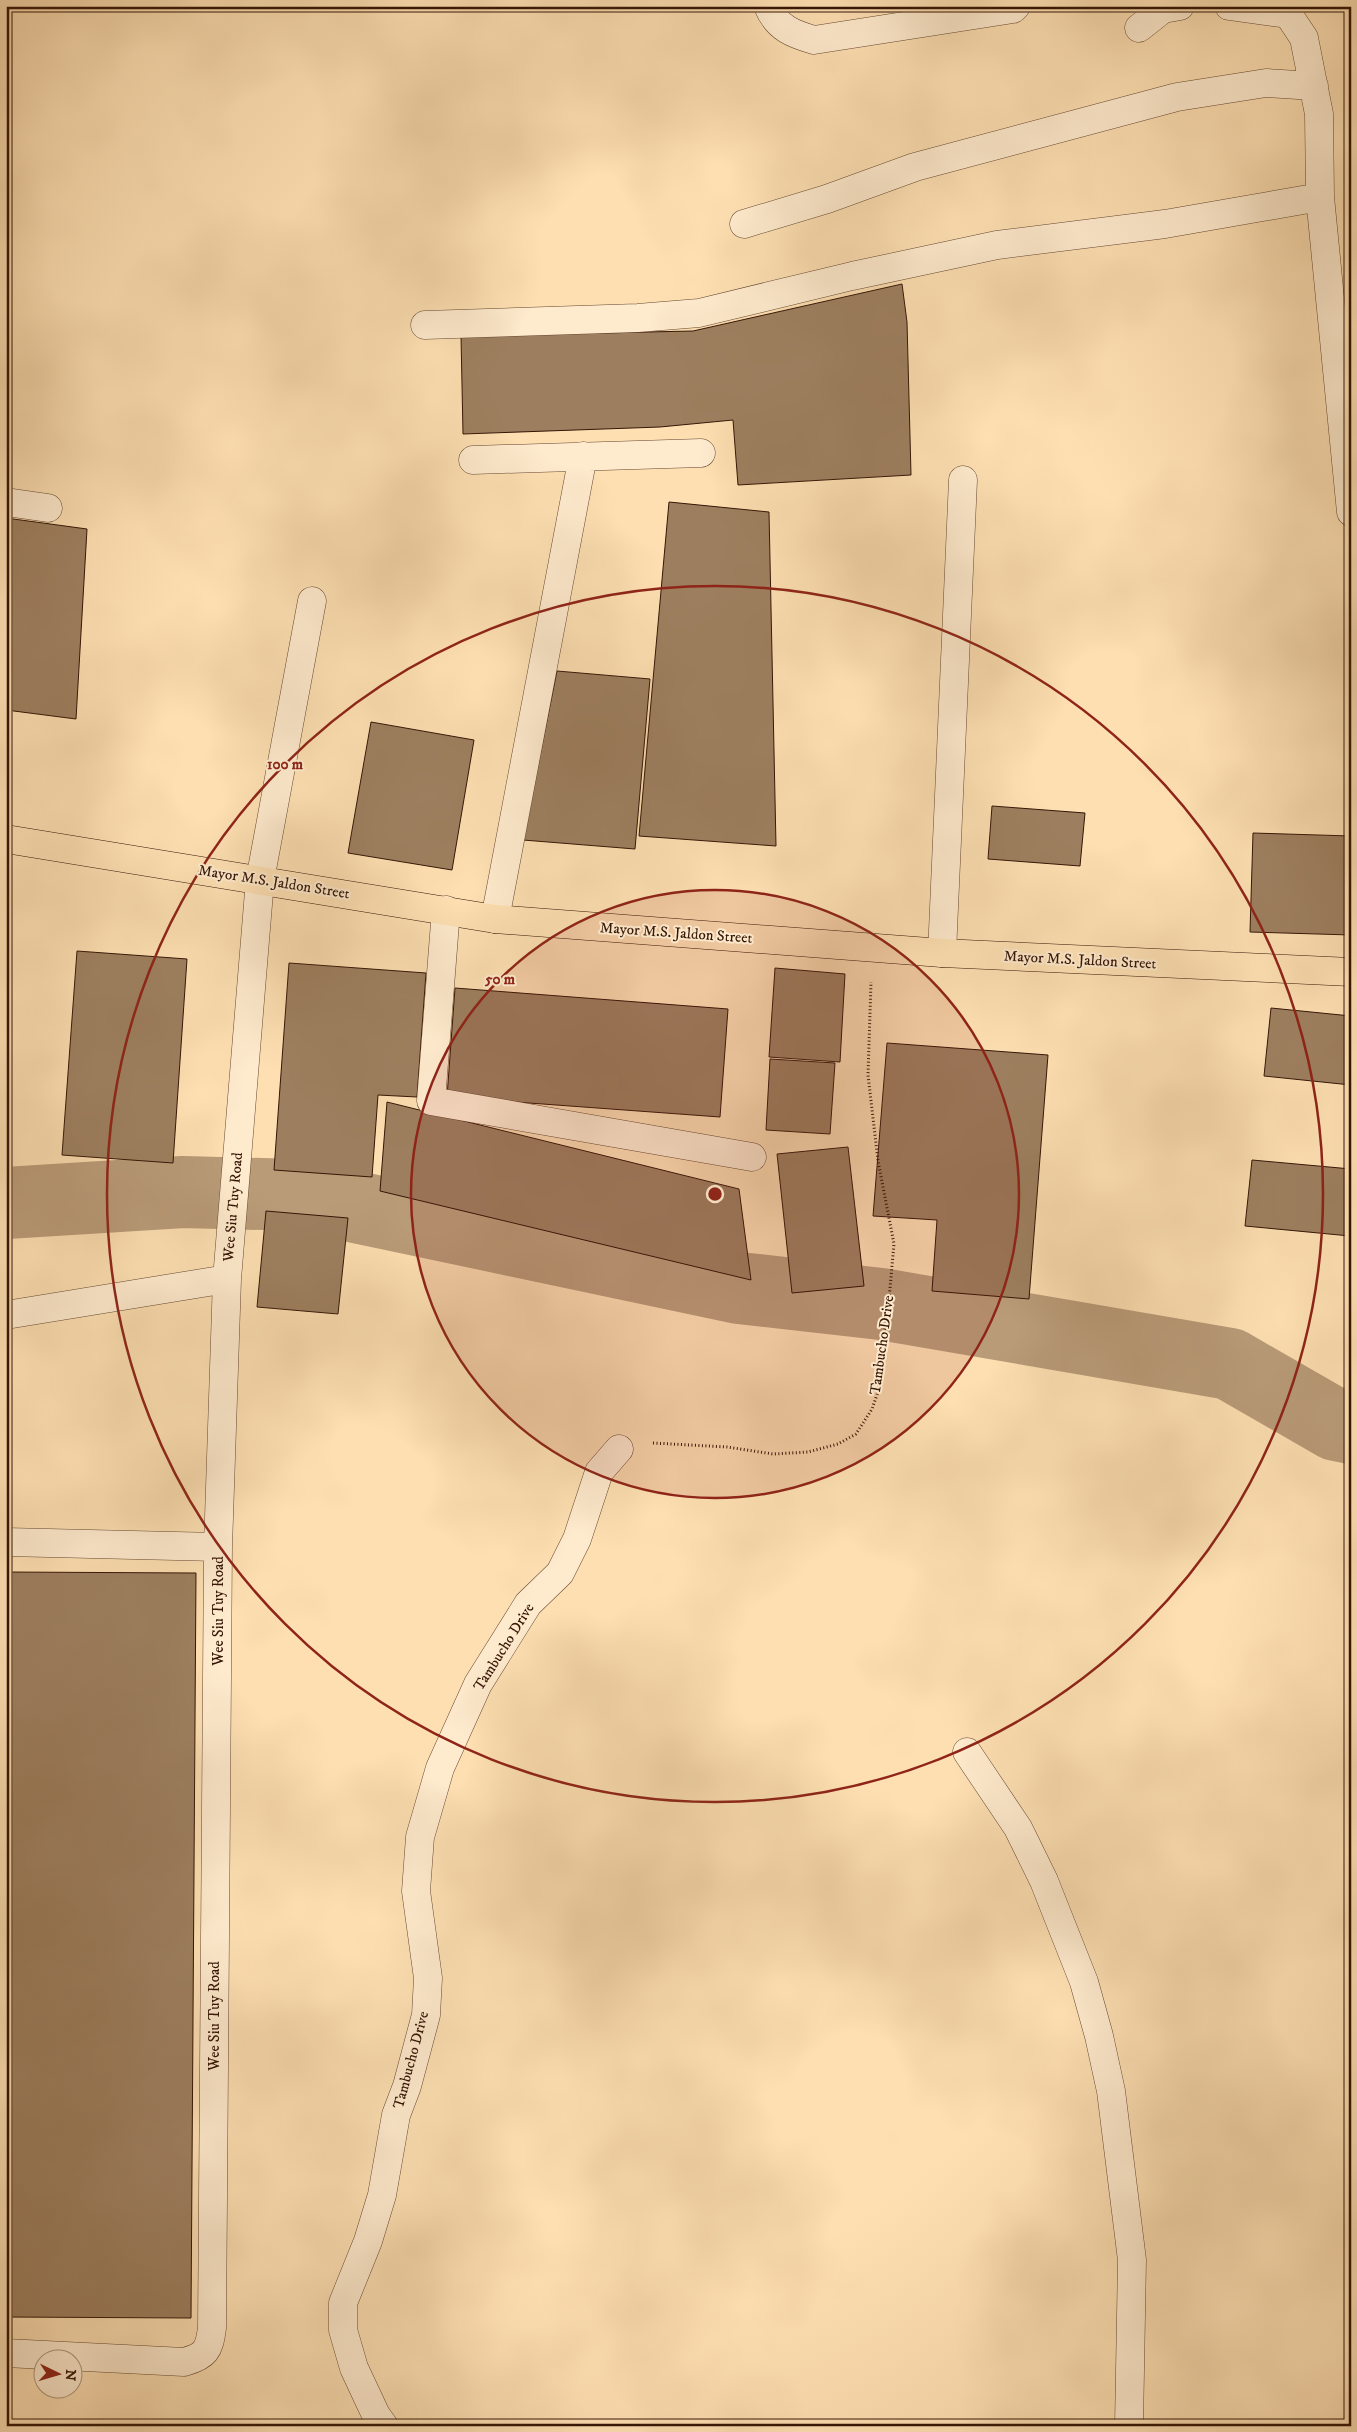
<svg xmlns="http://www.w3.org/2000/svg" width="1357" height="2432" viewBox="0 0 1357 2432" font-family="'IM FELL DW Pica',serif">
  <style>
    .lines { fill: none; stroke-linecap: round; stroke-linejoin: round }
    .river { stroke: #b99b78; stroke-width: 72 }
    .building { fill: #9d7f5f; stroke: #351606 }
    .minor-casing { stroke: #674831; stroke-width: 29 }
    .major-casing { stroke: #351606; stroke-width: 29 }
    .path { stroke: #351606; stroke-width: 3; stroke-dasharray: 1 2.5; stroke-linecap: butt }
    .minor { stroke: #feeacd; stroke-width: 28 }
    .major { stroke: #fddfb2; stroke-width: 28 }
    .ring { fill: none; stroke: #8f2418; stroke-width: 2.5 }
    .labels { text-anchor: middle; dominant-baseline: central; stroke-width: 4; stroke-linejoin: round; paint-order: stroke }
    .street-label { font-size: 15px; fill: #351606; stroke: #feeacd }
    .centre { fill: #8f2418; stroke: #feeacd; stroke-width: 2.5 }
    .ring-label { font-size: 15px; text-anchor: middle; font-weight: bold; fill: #8f2418; stroke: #feeacd; stroke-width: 4; stroke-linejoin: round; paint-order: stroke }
  </style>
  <rect width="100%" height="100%" fill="#fddfb2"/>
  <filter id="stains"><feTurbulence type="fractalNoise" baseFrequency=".004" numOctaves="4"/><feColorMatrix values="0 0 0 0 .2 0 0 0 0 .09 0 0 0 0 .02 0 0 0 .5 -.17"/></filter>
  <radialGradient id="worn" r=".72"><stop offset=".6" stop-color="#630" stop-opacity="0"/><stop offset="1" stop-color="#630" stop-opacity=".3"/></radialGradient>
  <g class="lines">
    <!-- river -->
    <path class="river" d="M6 1203 183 1192 299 1195 739 1288 881 1304 1230 1364 1336 1425 1351 1428"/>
  </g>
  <!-- building -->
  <path class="building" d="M902 284 907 322 911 475 738 485 733 420 660 427 463 434 461 336 693 331Z
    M669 502 769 512 776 846 639 836Z
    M6 518 87 529 76 719 6 710Z
    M557 671 650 679 635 849 523 840Z
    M371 722 474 740 452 870 348 853Z
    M992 806 1085 813 1080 866 988 859Z
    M1253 833 1351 836V935L1250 932Z
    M77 951 187 959 173 1163 62 1155Z
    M289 963 426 973 417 1097 378 1095 372 1177 274 1170Z
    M775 968 845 974 840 1062 769 1057Z
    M455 988 728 1009 720 1117 447 1097Z
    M1271 1008 1351 1016V1085L1264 1076Z
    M887 1043 1048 1055 1029 1299 932 1291 937 1220 873 1216Z
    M770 1059 835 1063 830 1134 766 1130Z
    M387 1102 739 1189 751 1280 380 1191Z
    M848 1147 864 1286 792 1293 777 1154Z
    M1252 1160 1351 1169V1258H1348L1350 1236 1245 1226Z
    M266 1211 348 1218 338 1314 257 1307Z
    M6 1572 196 1573 191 2318 6 2317Z"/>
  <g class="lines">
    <defs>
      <path id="minor" d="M768 6C777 28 793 34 814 40L1013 9 1016 6
        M1229 6 1288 14 1304 38 1319 114 1320 197 1351 512
        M1139 28 1163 9 1180 6
        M744 224 827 199 915 167 1177 97 1266 83 1314 86
        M425 325 638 318 699 313 852 276 997 245 1165 224 1320 197
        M473 460 701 453
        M6 502 48 508
        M446 910 431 1101 752 1157
        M495 919 583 456
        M942 953 963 480
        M6 1315 227 1279
        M6 1542 218 1547
        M967 1752 1018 1828 1044 1881 1084 1982 1099 2036 1111 2091 1132 2260 1129 2426
        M6 2353 184 2362C206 2356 209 2350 212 2328L218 1547 227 1279 260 880 312 601
        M384 2426 376 2415 354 2368 343 2330V2303L368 2241 382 2195 396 2115 407 2086 426 2015 428 1978 416 1891 420 1837 440 1768 478 1684 528 1604 560 1573 577 1539 599 1472 619 1449"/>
      <path id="major" d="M6 839 495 919 942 953 1351 972"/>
    </defs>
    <!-- minor casing -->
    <use href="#minor" class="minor-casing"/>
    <!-- major casing -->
    <use href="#major" class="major-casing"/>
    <!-- path -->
    <path class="path" d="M653 1443 727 1447 773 1454 808 1452 838 1444 856 1434 872 1409 879 1389 880 1345 887 1321 894 1244 878 1161 868 1075 871 982"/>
    <!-- minor -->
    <use href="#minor" class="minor"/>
    <!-- major -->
    <use href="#major" class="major"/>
  </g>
  <!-- distance rings -->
  <circle cx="715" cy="1194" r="304" fill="#8f2418" fill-opacity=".12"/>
  <g class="ring">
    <circle cx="715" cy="1194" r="304"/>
    <circle cx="715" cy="1194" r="608"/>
  </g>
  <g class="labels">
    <!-- street labels -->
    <g class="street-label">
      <text transform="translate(274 882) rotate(9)">Mayor M.S. Jaldon Street</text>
      <text transform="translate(676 933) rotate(4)">Mayor M.S. Jaldon Street</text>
      <text transform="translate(1080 960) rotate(3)">Mayor M.S. Jaldon Street</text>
      <text transform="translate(233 1207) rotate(-85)">Wee Siu Tuy Road</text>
      <text transform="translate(882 1345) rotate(-82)">Tambucho Drive</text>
      <text transform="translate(218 1611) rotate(-90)">Wee Siu Tuy Road</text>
      <text transform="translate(504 1647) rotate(-58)">Tambucho Drive</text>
      <text transform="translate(214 2016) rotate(-90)">Wee Siu Tuy Road</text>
      <text transform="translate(411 2060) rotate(-75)">Tambucho Drive</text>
    </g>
  </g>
  <circle cx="715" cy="1194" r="8" class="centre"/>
  <g class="ring-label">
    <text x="285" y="769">100 m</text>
    <text x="500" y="984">50 m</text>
  </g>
  <!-- margin -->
  <rect width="1357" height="2432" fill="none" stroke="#fddfb2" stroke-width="25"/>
  <rect x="8" y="8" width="1342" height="2417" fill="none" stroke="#351606" stroke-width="2.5"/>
  <rect x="12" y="12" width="1332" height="2407" fill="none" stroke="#351606"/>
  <!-- north arrow -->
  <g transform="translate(58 2374) rotate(95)"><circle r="24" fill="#feeacd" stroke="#ae957d"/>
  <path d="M0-4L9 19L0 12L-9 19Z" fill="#8f2418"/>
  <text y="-8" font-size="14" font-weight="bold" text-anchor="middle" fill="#351606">N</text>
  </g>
  <rect width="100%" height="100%" filter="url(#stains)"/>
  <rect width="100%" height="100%" fill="url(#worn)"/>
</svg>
